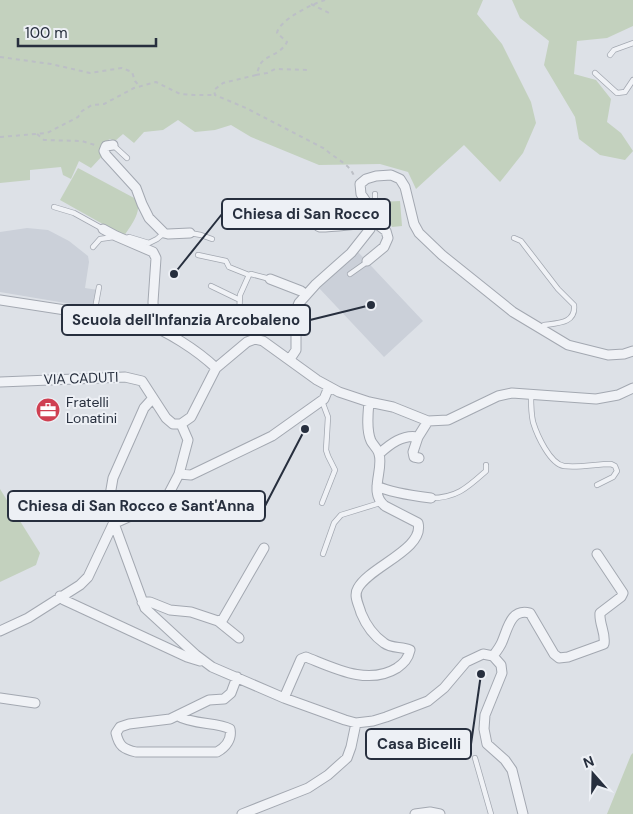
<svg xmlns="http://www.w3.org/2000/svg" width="633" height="814" viewBox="0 0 633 814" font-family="'DM Sans',sans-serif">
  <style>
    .built { fill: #cbd0d9 }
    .green { fill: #c3d1be }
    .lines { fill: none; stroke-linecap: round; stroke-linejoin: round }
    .lane-casing { stroke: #a3a8b1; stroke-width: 6 }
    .street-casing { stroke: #a3a8b1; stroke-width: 11 }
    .path { stroke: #bcbfc6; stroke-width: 2; stroke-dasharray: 4 4; stroke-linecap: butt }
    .lane { stroke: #f0f2f6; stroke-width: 4.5 }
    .street { stroke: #f0f2f6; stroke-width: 9 }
    .labels { text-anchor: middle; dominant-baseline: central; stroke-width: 4; stroke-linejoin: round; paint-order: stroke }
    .street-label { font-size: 14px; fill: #272f3e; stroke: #edf0f5 }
    .poi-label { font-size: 14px; fill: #272f3e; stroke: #edf0f5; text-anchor: start }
    .leader { fill: none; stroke: #272f3e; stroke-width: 2 }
    .callout-dot { fill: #272f3e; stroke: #edf0f5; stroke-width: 2 }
    .callout { fill: #edf0f5; stroke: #272f3e; stroke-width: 2 }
    .callout-label { font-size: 15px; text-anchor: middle; font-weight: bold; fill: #272f3e }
  </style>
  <rect width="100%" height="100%" fill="#dde1e7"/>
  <!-- built -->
  <path class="built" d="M27 228 48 230 69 241 88 256 89 262 85 288 98 290 95 308 0 292V232Z
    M358 252 423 321 384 357 319 288Z"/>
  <!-- green -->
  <path class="green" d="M0 0H483L477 14 502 44 531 102 536 123 523 153 500 182 464 145 416 189 408 172 380 164 319 165 251 137 231 125 215 130 195 132 178 120 163 130 144 132 134 143 123 134 115 141 110 139C103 142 104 147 104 154L91 168 79 161 71 179 63 175 61 167 30 170V180L0 183Z
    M512 0H633V26L607 38 577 41 574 74 596 80 611 99 607 122 621 133 633 151 625 160 600 155 579 139 575 117 544 65 549 41 520 18Z
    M78 168 136 199C143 211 131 225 124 236L60 200Z
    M400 201 402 226 392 227 380 202Z
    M0 489 40 553 36 565 0 582Z
    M633 753V814H607L631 755Z"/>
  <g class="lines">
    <defs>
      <path id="lane" d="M610 55 614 50 633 43
        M595 73 617 93 625 92 633 80
        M113 145 127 158
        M54 207 74 213 103 229
        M371 209 375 204V194
        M259 221 281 218
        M190 233 201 235 212 239
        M514 238 521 241 558 289 574 305C576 323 559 323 544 325L542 328
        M124 239 129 237 149 243 157 239 164 233
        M93 247 100 239 114 237
        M198 255 226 261 229 267 249 275
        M350 274 367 262
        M211 286 240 300
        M94 314 99 287
        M255 339 251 328 239 319 240 295 249 275 251 274 270 279
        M531 395C531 404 531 413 533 422 537 435 550 464 564 466 579 468 596 464 611 464L615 466 617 471 613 477 597 485
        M431 498C457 498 468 487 486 471V465
        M322 503 335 470 328 456 326 450 328 417 322 401
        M323 554 334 523 341 515 380 503
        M475 758 491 814"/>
      <path id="street" d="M113 145 106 146 104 151 106 155 136 188 142 204 149 218 164 233 168 234 190 233
        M281 218 310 215C313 218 315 226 320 227 324 228 363 223 372 223
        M103 229 116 236 153 252 156 258 153 302 154 326
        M367 261 384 247 388 238 386 231 373 221
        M270 279 301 291 305 294
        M0 300 143 322C167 331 197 350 216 368
        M290 359 296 350V310L299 303 316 284 351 253 370 229 373 221 371 209 361 194 360 184 366 179 376 176 391 175 400 179 405 187 414 224 419 233 442 255 513 312 568 345 608 355 624 354 633 351
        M0 382 125 377 142 381 166 418 173 424H181L191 417 216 368 247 342 255 339 263 341 317 380 339 392 369 402 393 407 428 421 448 420 498 396 512 393 596 399 618 395 633 388
        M153 398 144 408 113 478 108 507 145 608 196 655 212 667 284 698 345 720 356 723 373 721 386 717 428 701 444 688 466 662 483 654 493 656 501 665 502 673 485 715 484 729 487 744 505 760 512 770 523 814
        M418 437 413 452 414 457 419 458
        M379 454C390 444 403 434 418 437L428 421
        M179 474 191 475 272 436 324 399 329 387
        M377 486C391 493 415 496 431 498
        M60 596 64 600 187 657 200 661
        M142 602H150L170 610 191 612 218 621 223 619 264 548
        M218 621 239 638
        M0 631 28 618 80 585 88 577 113 524 160 503 167 497 179 474 188 440 181 424
        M493 656C496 652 500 647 502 642 508 628 511 608 530 613L554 654 559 658 568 657 604 644C606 633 599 624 600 613L621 597 623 593 597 554
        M0 698 35 703
        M284 698 301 659 306 657C334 668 368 686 397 668 404 663 408 659 410 650 402 646 392 649 384 643 374 636 366 625 361 613 359 605 353 596 358 588 369 567 425 549 418 523L385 506C368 493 384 470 379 454 378 449 373 445 371 441 366 430 368 413 369 402
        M178 716C193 725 218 722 230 729 232 739 226 747 217 752H136C123 749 119 746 116 733L120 727 129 724 170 719 209 700 224 699 231 693 237 677
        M242 814 308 788 328 775 347 758 351 747 356 723
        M415 814 430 812 440 814"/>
    </defs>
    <!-- lane casing -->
    <use href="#lane" class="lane-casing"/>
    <!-- street casing -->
    <use href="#street" class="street-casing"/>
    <!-- path -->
    <path class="path" d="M325 0C312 4 279 20 277 33L287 42C280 55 267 55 261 63 259 66 258 71 256 75L223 83 214 90 215 95 246 108 325 149C334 158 350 164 354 176
      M311 4 331 14
      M0 57 51 64 90 73 122 68 132 72 135 81 140 87
      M256 75 267 73 275 69 310 70
      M37 134 44 140 82 141 98 146
      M0 137 47 133 78 117 82 111 92 105 104 104 134 88 156 82 180 94 194 95H215"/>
    <!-- lane -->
    <use href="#lane" class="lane"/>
    <!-- street -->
    <use href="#street" class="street"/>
  </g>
  <!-- icons -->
  <defs>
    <symbol id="office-disc" viewBox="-11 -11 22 22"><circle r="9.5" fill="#cf4052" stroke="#edf0f5"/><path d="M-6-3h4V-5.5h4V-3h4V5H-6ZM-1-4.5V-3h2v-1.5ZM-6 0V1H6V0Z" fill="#fff"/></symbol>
  </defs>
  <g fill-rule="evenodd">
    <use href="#office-disc" x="34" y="396" width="28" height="28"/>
  </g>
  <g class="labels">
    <!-- street labels -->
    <g class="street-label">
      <text transform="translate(81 378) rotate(-2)">VIA CADUTI</text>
    </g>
    <!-- poi labels -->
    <g class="poi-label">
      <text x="66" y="402">Fratelli<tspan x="66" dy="16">Lonatini</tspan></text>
    </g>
  </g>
  <!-- callouts -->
  <path class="leader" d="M174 274L222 214M371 305L310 320M305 429L265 506M481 674L471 744"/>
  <g class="callout-dot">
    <circle cx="174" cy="274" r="5"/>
    <circle cx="371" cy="305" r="5"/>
    <circle cx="305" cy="429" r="5"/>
    <circle cx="481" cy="674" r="5"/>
  </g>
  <g class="callout">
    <rect x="222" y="199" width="168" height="30" rx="5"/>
    <rect x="62" y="305" width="248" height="30" rx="5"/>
    <rect x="8" y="491" width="257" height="30" rx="5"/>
    <rect x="366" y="729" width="105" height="30" rx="5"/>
  </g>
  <g class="callout-label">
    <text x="306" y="219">Chiesa di San Rocco</text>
    <text x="186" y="325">Scuola dell'Infanzia Arcobaleno</text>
    <text x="136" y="511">Chiesa di San Rocco e Sant'Anna</text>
    <text x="419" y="749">Casa Bicelli</text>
  </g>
  <!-- north arrow -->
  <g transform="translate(593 774) rotate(340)" stroke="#edf0f5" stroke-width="4" paint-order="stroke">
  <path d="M0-4L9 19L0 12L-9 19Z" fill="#272f3e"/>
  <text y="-8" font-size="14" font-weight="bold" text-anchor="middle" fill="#272f3e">N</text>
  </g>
  <!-- scale -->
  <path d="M18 38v8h138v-8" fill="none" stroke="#272f3e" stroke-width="2.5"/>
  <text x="25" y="38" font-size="15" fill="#272f3e" stroke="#edf0f5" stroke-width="4" paint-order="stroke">100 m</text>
</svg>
